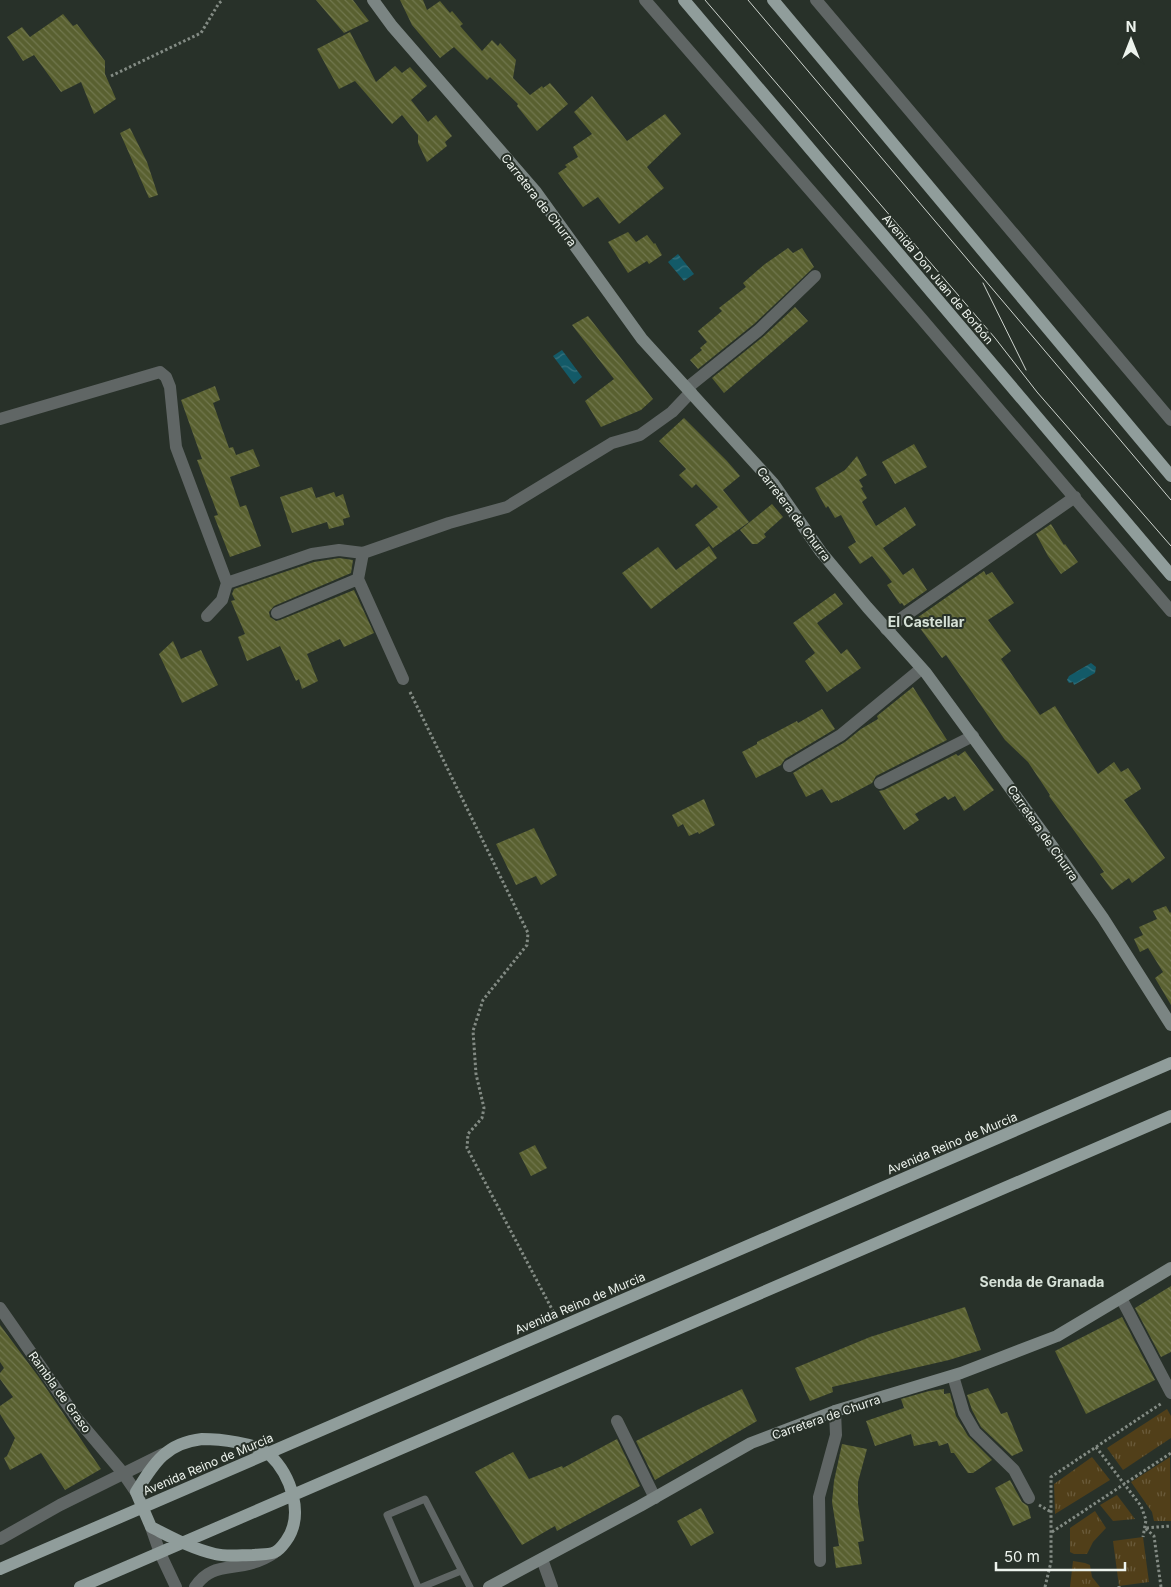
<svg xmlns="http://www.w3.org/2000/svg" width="1171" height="1587" viewBox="0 0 1171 1587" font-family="Inter,sans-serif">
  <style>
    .grass { fill: url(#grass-tufts) }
    .water { fill: url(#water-waves) }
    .building { fill: url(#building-back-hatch) }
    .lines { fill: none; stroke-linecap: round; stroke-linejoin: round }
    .path { stroke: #838b84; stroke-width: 3; stroke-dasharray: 2.5 2.5; stroke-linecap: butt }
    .lane { stroke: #606665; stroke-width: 7 }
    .street { stroke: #606665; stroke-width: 12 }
    .secondary { stroke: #7b8583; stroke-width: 12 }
    .primary { stroke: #909d9b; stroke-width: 12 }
    .tram { stroke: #ced4ce; stroke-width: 1 }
    .labels { text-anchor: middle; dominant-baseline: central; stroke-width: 4; stroke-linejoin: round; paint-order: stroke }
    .street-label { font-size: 12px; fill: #edf3ed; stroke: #283129 }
    .neighbourhood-label { font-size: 14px; font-weight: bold; fill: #d6e1d7; stroke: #283129 }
  </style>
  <defs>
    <pattern id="grass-tufts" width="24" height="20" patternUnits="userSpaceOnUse" patternTransform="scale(1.25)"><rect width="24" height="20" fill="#513f19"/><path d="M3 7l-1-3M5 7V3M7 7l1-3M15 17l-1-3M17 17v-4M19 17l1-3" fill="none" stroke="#6a5b3b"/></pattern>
    <pattern id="water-waves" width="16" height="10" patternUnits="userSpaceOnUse" patternTransform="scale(1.25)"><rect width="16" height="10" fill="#135a68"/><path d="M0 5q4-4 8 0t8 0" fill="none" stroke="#36727e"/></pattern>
    <pattern id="building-back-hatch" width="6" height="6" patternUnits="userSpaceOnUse" patternTransform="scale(1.25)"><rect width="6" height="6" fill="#596030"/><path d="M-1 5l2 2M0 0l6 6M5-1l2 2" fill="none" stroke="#71774e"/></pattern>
  </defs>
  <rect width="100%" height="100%" fill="#283129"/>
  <!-- grass -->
  <path class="grass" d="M1167 1409 1171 1416V1438L1123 1470 1107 1448Z
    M1092 1457 1110 1480 1055 1514 1054 1484Z
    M1170 1457 1171 1521H1154L1152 1512 1131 1482Z
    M1117 1495 1135 1519 1113 1521 1100 1505Z
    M1095 1511 1106 1528 1093 1542 1087 1554H1074L1070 1552V1528Z
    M1143 1537 1149 1582 1119 1586 1113 1541Z
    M1073 1561 1085 1563 1090 1565 1092 1577 1100 1587H1070Z"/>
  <!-- water -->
  <path class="water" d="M678 254 694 274 684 281 668 262Z
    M562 350 582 377 574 384 553 356Z
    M1091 663 1096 667 1095 673 1074 685 1073 682 1069 683 1067 680 1069 676Z"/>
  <!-- building -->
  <path class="building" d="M316 0H353L369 21 344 33Z
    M400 0H423L427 10 440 1 450 13 452 11 463 24 460 26 482 51 492 40 498 46 500 43 516 60 513 78 530 95 542 86 543 88 550 83 568 104 537 131 517 106 518 104 490 77 487 80 454 47 440 58 412 25Z
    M63 14 73 26 77 24 105 61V74L116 99 94 114 81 82 61 92 34 55 23 61 7 37 22 27 30 37Z
    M350 32 376 82 395 66 402 73 410 67 427 86 411 100 428 122 436 115 452 136 445 142 447 146 427 162 418 143V135L402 115 392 124 355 81 339 89 317 49Z
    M592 96 627 141 665 114 681 134 647 167 664 188 619 224 598 197 583 207 558 173 567 167 565 165 578 157 573 147 592 134 574 112Z
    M130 128 147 162 158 195 149 198 120 133Z
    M628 232 636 242 647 235 654 244 655 243 662 255 649 264 647 261 628 273 608 242Z
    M788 248 793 253 802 248 814 267 754 324 698 369 690 360 702 350 700 348 707 342 698 331 722 311 719 308 746 287 743 283 765 264Z
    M795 307 808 321 724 393 712 378 764 336Z
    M588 316 653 399 641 410 601 427 585 401 614 379 572 325Z
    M215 386 220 400 213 403 229 448 233 447 236 455 253 449 260 466 230 477 240 507 246 505 261 546 230 557 214 516 218 515 197 460 202 459 181 400Z
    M684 418 727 461 740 476 723 490 749 522 713 548 695 525 718 507 696 484 692 488 679 475 686 469 659 441Z
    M914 444 927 467 895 484 882 462Z
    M857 456 867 475 859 480 863 487 861 488 867 498 862 502 876 526 905 507 916 525 883 548 903 575 913 568 927 590 904 606 902 603 900 604 887 585 892 582 872 556 860 564 848 547 856 542 841 515 835 518 828 506 826 508 815 488 845 470Z
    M312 487 316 498 334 492 336 497 343 494 350 517 343 519 344 525 329 529 327 522 292 533 280 497Z
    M772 504 783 517 764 534 766 537 757 544H752L740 530Z
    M1051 524 1064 545 1065 544 1078 562 1061 574 1048 556 1036 534Z
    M709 546 717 558 651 609 622 573 658 547 676 570Z
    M339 558 353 560 351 573 274 606 269 612 270 617 276 621 280 620 354 590 374 633 344 647 340 639 307 654 318 681 302 689 299 679 296 681 280 646 247 661 238 637 245 634 231 601 235 600 232 594 234 589 314 562Z
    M984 571 986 575 992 572 1014 603 988 620 1011 651 1001 659 1040 715 1055 706 1098 774 1114 762 1121 772 1128 768 1139 784 1141 789 1124 800 1165 858 1132 883 1129 878 1112 890 1100 874 1104 872 1049 796 1050 795 1028 762 1005 740 946 655 942 658 914 620Z
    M835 593 843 604 817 623 841 654 847 649 861 668 827 692 805 661 815 653 793 623Z
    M173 641 181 659 201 650 218 685 182 703 159 654Z
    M913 687 947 740 876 776 872 783 838 801V800L831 803 822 789 806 797 793 773 845 742 861 729 878 719 877 716Z
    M822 709 835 729 785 759 781 765 756 778 742 752 757 744V742L797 721 798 723Z
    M965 751 994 790 964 811 955 796 948 800 945 796 915 814 919 820 904 830 879 791 884 790 956 754 958 756Z
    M704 799 715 825 699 834 698 832 689 836 683 824 678 827 672 815Z
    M534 828 557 875 541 885 536 876 516 885 496 844Z
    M1166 906 1170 913 1171 912V1005L1155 978 1163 972 1148 948 1140 952 1134 939 1143 935 1139 927 1157 919 1153 911Z
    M535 1145 547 1168 531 1176 519 1153Z
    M1171 1286V1352L1161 1357 1135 1308Z
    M965 1307 981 1350 949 1360 832 1387 833 1392 810 1401 795 1368 870 1337Z
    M1122 1317 1155 1380 1086 1414 1055 1351Z
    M0 1325 38 1376 101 1469 65 1490 41 1453 10 1470 4 1458 7 1456 15 1438 0 1414V1406L13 1397 0 1379V1373L4 1368 0 1362Z
    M988 1388 1001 1414 1007 1412 1023 1451 1012 1456 981 1427 972 1410 967 1395Z
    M742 1389 757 1421 655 1480 636 1441 701 1408Z
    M944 1389V1394L950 1393 956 1416 968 1436 992 1460 973 1473H968L954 1453H951L948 1443 939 1446 937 1441 914 1446 911 1434 875 1446 866 1421 904 1408 901 1399 929 1391Z
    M617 1439 640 1486 557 1531 555 1526 522 1545 475 1472 513 1452 529 1479 562 1466 563 1468Z
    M842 1444 867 1449 858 1482V1504L864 1541 858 1542 862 1564 836 1568 833 1547 839 1546 832 1502 834 1481Z
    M1010 1480 1022 1502 1028 1506 1031 1518 1013 1526 995 1488Z
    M701 1508 714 1533 691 1546 677 1521Z"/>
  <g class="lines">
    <!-- path -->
    <path class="path" d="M111 76 201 33 219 3 223 0
      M410 692 528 933 527 945 483 1000 473 1031 476 1074 484 1108 482 1118 468 1134 467 1148 555 1315
      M1096 1447 1141 1506 1146 1520 1143 1537
      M1039 1505 1051 1512
      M1052 1532 1171 1453
      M1045 1587 1051 1562V1477L1162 1403
      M1119 1587V1586
      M1161 1587 1154 1536 1145 1528 1171 1526"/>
    <!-- lane -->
    <path class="lane" d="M418 1587 387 1515 425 1499 470 1587
      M422 1587 461 1571"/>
    <!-- street -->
    <path class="street" d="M645 0 921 318 1171 611
      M816 0 1171 420
      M687 388 759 330 815 276
      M0 419 160 372 166 377 170 387 176 447 227 583 222 600 207 616
      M363 553 358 579 403 679
      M227 583 312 554 339 550 363 553 449 523 507 507 612 443 640 435 672 412 691 392
      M277 613 358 579
      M886 629 1075 497
      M789 766 841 735 921 669
      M880 783 973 736
      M1121 1298 1171 1393
      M0 1308 78 1420 123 1473 136 1492
      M953 1376 964 1413 975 1432 1014 1470 1029 1498
      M617 1421 655 1498
      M151 1527 160 1553 176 1587
      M0 1539 60 1505 163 1454
      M542 1559 552 1587
      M820 1561 819 1497 836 1435 835 1411
      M195 1587C208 1567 223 1569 244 1565 255 1563 265 1559 274 1553"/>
    <!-- secondary -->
    <path class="secondary" d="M373 0 392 26 536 192 642 339 773 483 821 552 867 607 926 673 1043 833 1103 918 1171 1025
      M489 1587 640 1506 751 1443 835 1411 961 1373 1057 1336 1171 1268"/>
    <!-- primary -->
    <path class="primary" d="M684 0 1171 575
      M773 0 1171 476
      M202 1439C219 1439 256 1443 269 1454 291 1475 305 1515 286 1541 283 1545 280 1550 275 1552 269 1555 260 1554 253 1555 241 1555 226 1557 215 1554 192 1549 171 1537 151 1527L136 1492C154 1463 166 1443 202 1439Z
      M0 1569 1171 1063
      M80 1587 1171 1116"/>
    <!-- tram -->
    <path class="tram" d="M705 0 995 338 1037 392 1171 546
      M748 0 1171 500
      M983 283 1026 370"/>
  </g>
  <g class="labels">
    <!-- street labels -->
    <g class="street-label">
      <text transform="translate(539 200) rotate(52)">Carretera de Churra</text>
      <text transform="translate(938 279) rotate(50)">Avenida Don Juan de Borbón</text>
      <text transform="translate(794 514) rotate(53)">Carretera de Churra</text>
      <text transform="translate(1043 833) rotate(55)">Carretera de Churra</text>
      <text transform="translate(952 1143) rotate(-23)">Avenida Reino de Murcia</text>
      <text transform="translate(580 1303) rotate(-23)">Avenida Reino de Murcia</text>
      <text transform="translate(60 1392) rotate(54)">Rambla de Graso</text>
      <text transform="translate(826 1417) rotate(-19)">Carretera de Churra</text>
      <text transform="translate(208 1464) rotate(-23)">Avenida Reino de Murcia</text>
    </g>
    <!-- neighbourhood labels -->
    <g class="neighbourhood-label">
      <text x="926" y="621">El Castellar</text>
      <text x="1042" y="1281">Senda de Granada</text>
    </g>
  </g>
  <!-- north arrow -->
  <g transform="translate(1131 40)" stroke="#283129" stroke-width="4" paint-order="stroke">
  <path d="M0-4L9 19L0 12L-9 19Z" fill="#edf3ed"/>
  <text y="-8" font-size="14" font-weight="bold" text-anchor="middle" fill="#edf3ed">N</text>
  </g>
  <!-- scale -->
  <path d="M996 1562v8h129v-8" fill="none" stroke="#edf3ed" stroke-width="2.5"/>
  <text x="1004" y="1562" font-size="15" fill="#edf3ed" stroke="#283129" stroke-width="4" paint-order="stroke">50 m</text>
</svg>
